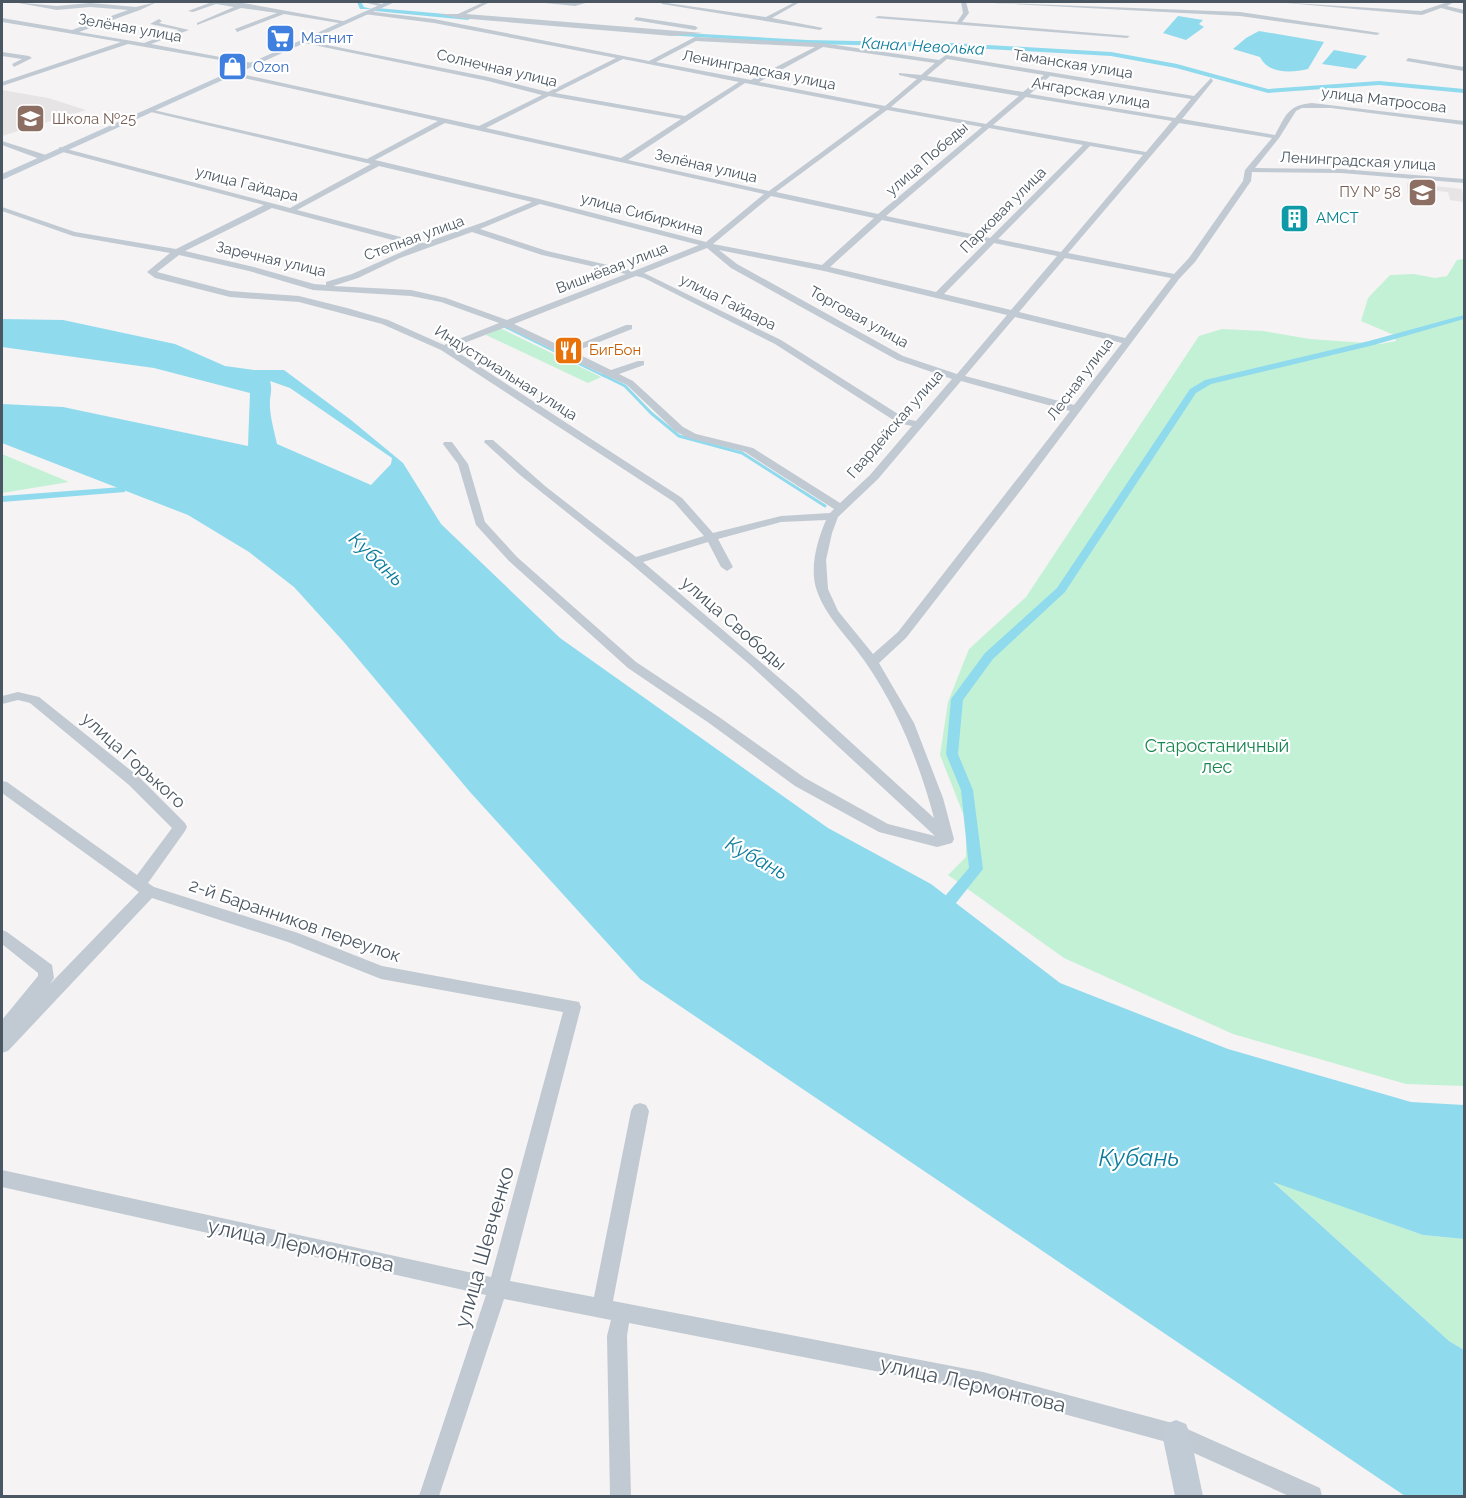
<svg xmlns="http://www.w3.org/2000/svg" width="1466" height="1498" viewBox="0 0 1466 1498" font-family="Raleway,sans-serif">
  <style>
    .education { fill: #e6e4e5 }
    .green { fill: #c3f1d5 }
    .water { fill: #90daee; fill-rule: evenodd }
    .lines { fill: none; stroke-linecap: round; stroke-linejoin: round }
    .stream-far1 { stroke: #90daee; stroke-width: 2 }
    .stream { stroke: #90daee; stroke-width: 3 }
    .canal { fill: #90daee; fill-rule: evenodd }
    .street { fill: #c1cad2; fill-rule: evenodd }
    .secondary { fill: #c1cbd6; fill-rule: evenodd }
    .labels { text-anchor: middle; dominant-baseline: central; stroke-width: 4.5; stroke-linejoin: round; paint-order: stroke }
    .far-street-label { font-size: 15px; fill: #4a5661; stroke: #fff }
    .far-shop-label { font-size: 15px; fill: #366cbe; stroke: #fff; text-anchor: start }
    .far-education-label { font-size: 15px; fill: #785e54; stroke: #fff; text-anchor: start }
    .far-culture-label { font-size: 15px; fill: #0d838f; stroke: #fff; text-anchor: start }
    .far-food-label { font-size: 15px; fill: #c56008; stroke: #fff; text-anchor: start }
    .far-water-label { font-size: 16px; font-style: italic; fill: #0c7c9b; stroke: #fff }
    .street-label { font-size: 18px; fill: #4a5661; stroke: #fff }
    .park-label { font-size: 18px; fill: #17864f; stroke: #fff }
    .water-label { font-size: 20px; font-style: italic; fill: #0c7c9b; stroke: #fff }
    .near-street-label { font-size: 21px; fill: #4a5661; stroke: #fff }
    .near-water-label { font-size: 24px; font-style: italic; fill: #0c7c9b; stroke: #fff }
  </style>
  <rect width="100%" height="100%" fill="#f5f3f3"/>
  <!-- education -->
  <path class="education" d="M2 90 48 98 86 110 2 136Z
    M1407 183 1462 189 1464 202 1450 200 1448 192 1437 191V195L1419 193 1420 197 1408 196Z"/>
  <!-- green -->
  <path class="green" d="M1464 259V1086L1406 1084 1233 1034 1064 958 948 875 966 857V821L940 755 948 702 969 649 1026 597 1199 336 1222 329 1263 331 1310 339 1380 344 1396 341 1394 335 1361 321 1368 298 1390 275 1414 274 1435 278 1447 276 1457 260Z
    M500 328 601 377 588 383 486 335Z
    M2 454 69 482 2 493Z
    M1271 1180 1423 1235 1464 1239V1350L1449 1341Z"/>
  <!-- water -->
  <path class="water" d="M1178 16 1203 20 1199 24 1204 27 1186 40 1163 33Z
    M1259 31 1324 42 1308 69C1291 73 1268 74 1260 57L1233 49 1246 38Z
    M1334 50 1367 56 1356 69 1322 64Z
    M2 319 63 320 175 344 225 366 254 370H284L351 420 403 463 441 524 560 638 828 828 931 884 1060 983 1228 1049 1411 1102 1464 1105V1239L1423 1235 1273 1182 1449 1341 1464 1350V1496H1405L640 979 470 792 343 641 294 587 249 552 188 515 2 443V404L63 407 248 446 250 393 154 368 2 347ZM270 381 290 388 392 458 391 464 371 485 277 444C274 430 269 414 270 400 271 391 272 388 270 381Z"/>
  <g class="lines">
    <!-- stream-far1 -->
    <path class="stream-far1" d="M503 326 564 356
      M571 360 606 377"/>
    <!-- stream -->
    <path class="stream" d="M603 375 625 386 651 413 679 436 742 453 825 506"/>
    <!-- canal -->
    <path class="canal" d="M357 2H361L364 7 372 9H360Z
      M377 8 468 16 471 18 468 20 375 11Z
      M668 32 807 40 952 43 1111 52 1177 64 1268 89 1379 81 1464 89V93L1379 85 1268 93 1176 68 1111 56 952 47 807 44 666 35Z
      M1464 315V319L1374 345 1211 384 1196 393 1065 592 993 659 963 700 958 754 973 790 983 869 956 903 951 904 946 903 944 899 946 895 969 868 961 790 946 754 951 699 985 653 1057 588 1190 389 1205 380 1369 341Z
      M122 487 125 488V492L2 502V496Z"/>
    <!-- street -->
    <path class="street" d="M13 2 57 6 90 3 136 7 157 2 140 10 79 32 144 43 179 30 150 24 159 19 162 21 159 23 189 30 151 44 257 64 254 66 128 44 2 86V82L121 42 2 22V18L72 30 128 10 90 7 57 10Z
      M212 2 243 3 348 22 345 24 284 14 237 32 235 29 277 13 241 8 197 25V23L234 7 216 4 193 12 188 11Z
      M363 2H373L386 5 383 7Z
      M484 2H490L466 14 703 33 672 36 458 18 439 14H458Z
      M535 2H589L575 6Z
      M660 2 766 17 795 2H800L772 18 823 28 820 30 662 4Z
      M961 2H966L969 13 962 22 1130 36 1127 38 875 18 878 16 957 22 963 13Z
      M974 2 1240 12 1380 33 1377 35 1240 16Z
      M1276 2 1421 11 1448 2H1454L1447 6 1464 10V14L1441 8 1422 15Z
      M366 11 434 19 649 61 695 37 822 43 939 60 946 55 1194 96 1211 78 1213 81 1182 119 1275 135C1286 115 1288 105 1312 103L1464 121V125L1331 108H1302L1296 111 1279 138 1255 168 1341 169 1464 179V183L1341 173 1252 172 1251 181 1195 262 1179 279 1024 486 906 638 879 663 914 723 943 798 954 839 952 843 937 847 879 832 795 786 709 723 628 668 509 561 476 525 458 464 443 444 444 442H452L468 464 485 522 517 557 636 662 719 717 805 778 888 824 935 836 749 664 629 562 520 475 484 442 485 440H493L545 486 636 557 704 536 674 502 441 350 382 324 299 302 230 297 155 278 147 272 170 253 73 236 2 211V207L75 232 176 249 264 205 59 151V147L290 208 371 164 151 112 149 109 367 159 438 121 230 75 232 72 479 126 542 95 488 81 304 43 302 40 488 77 548 92 616 58 434 23 364 14ZM696 41 815 47 751 80 656 62ZM823 47 935 63 921 75 899 73V75L917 79 885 106 759 82ZM623 59 739 82 685 116 555 93ZM947 59 1044 75 1023 92 927 76ZM1050 76 1191 99 1175 118 1030 94ZM923 80 1019 96 986 124 891 107ZM745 83 880 109 769 191 628 160ZM549 96 681 119 621 158 486 128ZM1026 97 1172 121 1146 152 993 125ZM887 110 982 127 878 214 776 192ZM445 123 764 194 706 242 539 199 375 160ZM1179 123 1272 138 1245 170 1243 181 1189 258 1174 274 1068 253ZM989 128 1083 145 990 238 886 216ZM1090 146 1143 155 1061 252 998 239ZM379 166 532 202 484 222 424 243 297 210ZM771 196 874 218 822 265 713 244ZM540 204 699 245 634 271 547 251 480 229ZM272 208 415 246 352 274 326 282V285L314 284 254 267 185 251ZM882 220 986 242 936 292 830 267ZM472 232 542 255 626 274 507 320 446 298 411 290 333 286 358 278 400 258ZM994 243 1057 256 1011 310 944 294ZM707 248 731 268 897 360 952 379 916 421 906 419 781 340 644 273ZM719 250 824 271 1007 315 957 374 903 356 737 264ZM179 255 249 271 313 290 411 296 441 302 499 323 444 345 388 320 347 308 299 296 230 291 157 272ZM1065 258 1171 278 1125 338 1019 312ZM636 276 644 278 775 344 898 423 912 426 870 475 840 503 753 448 696 434 683 427 633 381 619 374 644 365V361H638L611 370 574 352 632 329V325H626L567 349 514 324ZM1015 317 1122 343 1074 405 965 376ZM506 327 560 353 561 355 627 385 675 431 688 438 745 452 834 509 830 513 781 516 713 533 682 498 451 348ZM961 381 1070 411 898 632 873 654 838 611 828 589 826 560 832 533 838 517 878 479ZM826 520C817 541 809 569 817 591 827 619 850 639 866 663 898 709 920 765 934 818L797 693 643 562 708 542 721 567 727 571 733 567 718 539 781 522Z
      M636 17 695 26 698 28 695 30 634 20Z
      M2 52 29 56 32 58 14 67 12 64 22 59 2 56Z
      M1408 58 1464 67V71L1406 61Z
      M2 141 46 155 47 157 40 159 2 145Z
      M18 692 39 697 139 777 185 823 187 827 185 831 148 883 154 887 298 933 382 966 579 1002 581 1007 510 1281 594 1297 631 1111 634 1105 640 1103 646 1105 649 1111 613 1301 983 1372 1176 1424 1320 1488 1322 1496H1289L1174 1444 983 1392 629 1323 627 1336 631 1496H610L607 1336 611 1320 504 1299 439 1496H419L486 1295 2 1187V1170L491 1277 563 1012 381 979 288 942 152 898 8 1051 2 1053V1020L38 976V973L2 944V930L7 932 52 965 54 978 50 984 139 892 2 793V781L7 782 137 875 172 828 129 785 30 703 18 700 2 704V696Z"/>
    <!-- secondary -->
    <path class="secondary" d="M386 2H395L2 180V174Z
      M1176 1420 1186 1424 1190 1434 1203 1496H1175L1162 1434 1166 1424Z"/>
  </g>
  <!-- icons -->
  <defs>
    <symbol id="supermarket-square" viewBox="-11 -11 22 22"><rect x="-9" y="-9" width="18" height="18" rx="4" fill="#3f7fe0" stroke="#fff"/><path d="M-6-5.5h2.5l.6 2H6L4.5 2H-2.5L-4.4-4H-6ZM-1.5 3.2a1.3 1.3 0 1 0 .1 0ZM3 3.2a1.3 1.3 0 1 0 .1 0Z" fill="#fff"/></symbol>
    <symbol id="shop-square" viewBox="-11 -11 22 22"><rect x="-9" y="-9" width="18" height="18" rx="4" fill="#3f7fe0" stroke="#fff"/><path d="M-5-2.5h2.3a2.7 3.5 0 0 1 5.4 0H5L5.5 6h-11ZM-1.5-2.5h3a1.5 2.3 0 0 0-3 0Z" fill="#fff"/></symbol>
    <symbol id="school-square" viewBox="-11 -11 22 22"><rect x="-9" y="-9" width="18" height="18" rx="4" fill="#8d6e63" stroke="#fff"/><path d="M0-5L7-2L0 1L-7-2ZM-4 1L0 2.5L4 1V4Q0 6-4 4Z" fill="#fff"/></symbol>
    <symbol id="university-square" viewBox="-11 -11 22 22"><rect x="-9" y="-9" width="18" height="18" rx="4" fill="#8d6e63" stroke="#fff"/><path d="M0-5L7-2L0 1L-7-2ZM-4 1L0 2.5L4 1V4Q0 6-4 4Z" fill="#fff"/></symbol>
    <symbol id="building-square" viewBox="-11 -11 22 22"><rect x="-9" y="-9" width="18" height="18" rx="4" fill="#0f9aa8" stroke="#fff"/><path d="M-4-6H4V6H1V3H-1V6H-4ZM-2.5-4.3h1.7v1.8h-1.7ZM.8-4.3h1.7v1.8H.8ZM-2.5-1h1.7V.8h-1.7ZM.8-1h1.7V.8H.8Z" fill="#fff"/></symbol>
    <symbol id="restaurant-square" viewBox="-11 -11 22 22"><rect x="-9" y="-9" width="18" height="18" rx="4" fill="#e8710a" stroke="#fff"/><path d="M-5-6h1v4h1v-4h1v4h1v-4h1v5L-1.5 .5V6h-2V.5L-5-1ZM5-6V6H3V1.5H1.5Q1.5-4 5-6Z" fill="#fff"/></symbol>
  </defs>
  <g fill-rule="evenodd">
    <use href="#supermarket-square" x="264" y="22" width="33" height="33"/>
    <use href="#shop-square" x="216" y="50" width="33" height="33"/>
    <use href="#school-square" x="14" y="102" width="33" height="33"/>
    <use href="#university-square" x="1406" y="176" width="33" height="33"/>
    <use href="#building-square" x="1278" y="202" width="33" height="33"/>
    <use href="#restaurant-square" x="552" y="334" width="33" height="33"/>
  </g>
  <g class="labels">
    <!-- far-street labels -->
    <g class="far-street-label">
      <text transform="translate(130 28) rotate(10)">Зелёная улица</text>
      <text transform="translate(1073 64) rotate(9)">Таманская улица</text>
      <text transform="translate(497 68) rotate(13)">Солнечная улица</text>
      <text transform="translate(759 70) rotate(11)">Ленинградская улица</text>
      <text transform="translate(1091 93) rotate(10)">Ангарская улица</text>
      <text transform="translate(1384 100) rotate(7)">улица Матросова</text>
      <text transform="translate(927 159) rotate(-41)">улица Победы</text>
      <text transform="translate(1358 161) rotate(3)">Ленинградская улица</text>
      <text transform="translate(706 166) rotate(13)">Зелёная улица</text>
      <text transform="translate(247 184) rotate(14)">улица Гайдара</text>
      <text transform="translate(1003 210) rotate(-45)">Парковая улица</text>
      <text transform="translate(642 214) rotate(15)">улица Сибиркина</text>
      <text transform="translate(414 238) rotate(-20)">Степная улица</text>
      <text transform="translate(271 259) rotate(13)">Заречная улица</text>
      <text transform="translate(612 268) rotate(-21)">Вишнёвая улица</text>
      <text transform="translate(728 302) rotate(27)">улица Гайдара</text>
      <text transform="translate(859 317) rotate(29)">Торговая улица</text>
      <text transform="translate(506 373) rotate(32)">Индустриальная улица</text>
      <text transform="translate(1080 379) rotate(-53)">Лесная улица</text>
      <text transform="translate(895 424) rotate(-49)">Гвардейская улица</text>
    </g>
    <!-- far-shop labels -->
    <g class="far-shop-label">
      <text x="301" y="38">Магнит</text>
      <text x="253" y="67">Ozon</text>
    </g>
    <!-- far-education labels -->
    <g class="far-education-label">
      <text x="52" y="119">Школа №25</text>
      <text x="1401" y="192" text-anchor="end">ПУ № 58</text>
    </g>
    <!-- far-culture labels -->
    <g class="far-culture-label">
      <text x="1316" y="218">АМСТ</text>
    </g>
    <!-- far-food labels -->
    <g class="far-food-label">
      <text x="589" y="350">БигБон</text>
    </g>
    <!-- far-water labels -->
    <g class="far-water-label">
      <text transform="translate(923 46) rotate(3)">Канал Неволька</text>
    </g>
    <!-- street labels -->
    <g class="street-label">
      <text transform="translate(734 623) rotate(41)">улица Свободы</text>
      <text transform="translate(134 760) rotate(42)">улица Горького</text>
      <text transform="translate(295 920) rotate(19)">2-й Баранников переулок</text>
    </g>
    <!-- park labels -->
    <g class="park-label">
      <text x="1217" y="745">Старостаничный<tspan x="1217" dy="21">лес</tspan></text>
    </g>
    <!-- water labels -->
    <g class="water-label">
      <text transform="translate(377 559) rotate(44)">Кубань</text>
      <text transform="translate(757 858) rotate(29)">Кубань</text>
    </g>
    <!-- near-street labels -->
    <g class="near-street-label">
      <text transform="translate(301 1245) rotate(12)">улица Лермонтова</text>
      <text transform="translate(484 1247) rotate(-74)">улица Шевченко</text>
      <text transform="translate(973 1384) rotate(13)">улица Лермонтова</text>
    </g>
    <!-- near-water labels -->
    <g class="near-water-label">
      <text x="1139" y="1157">Кубань</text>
    </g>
  </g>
  <!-- border -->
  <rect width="1466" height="1498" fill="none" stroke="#4a5661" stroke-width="6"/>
</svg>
